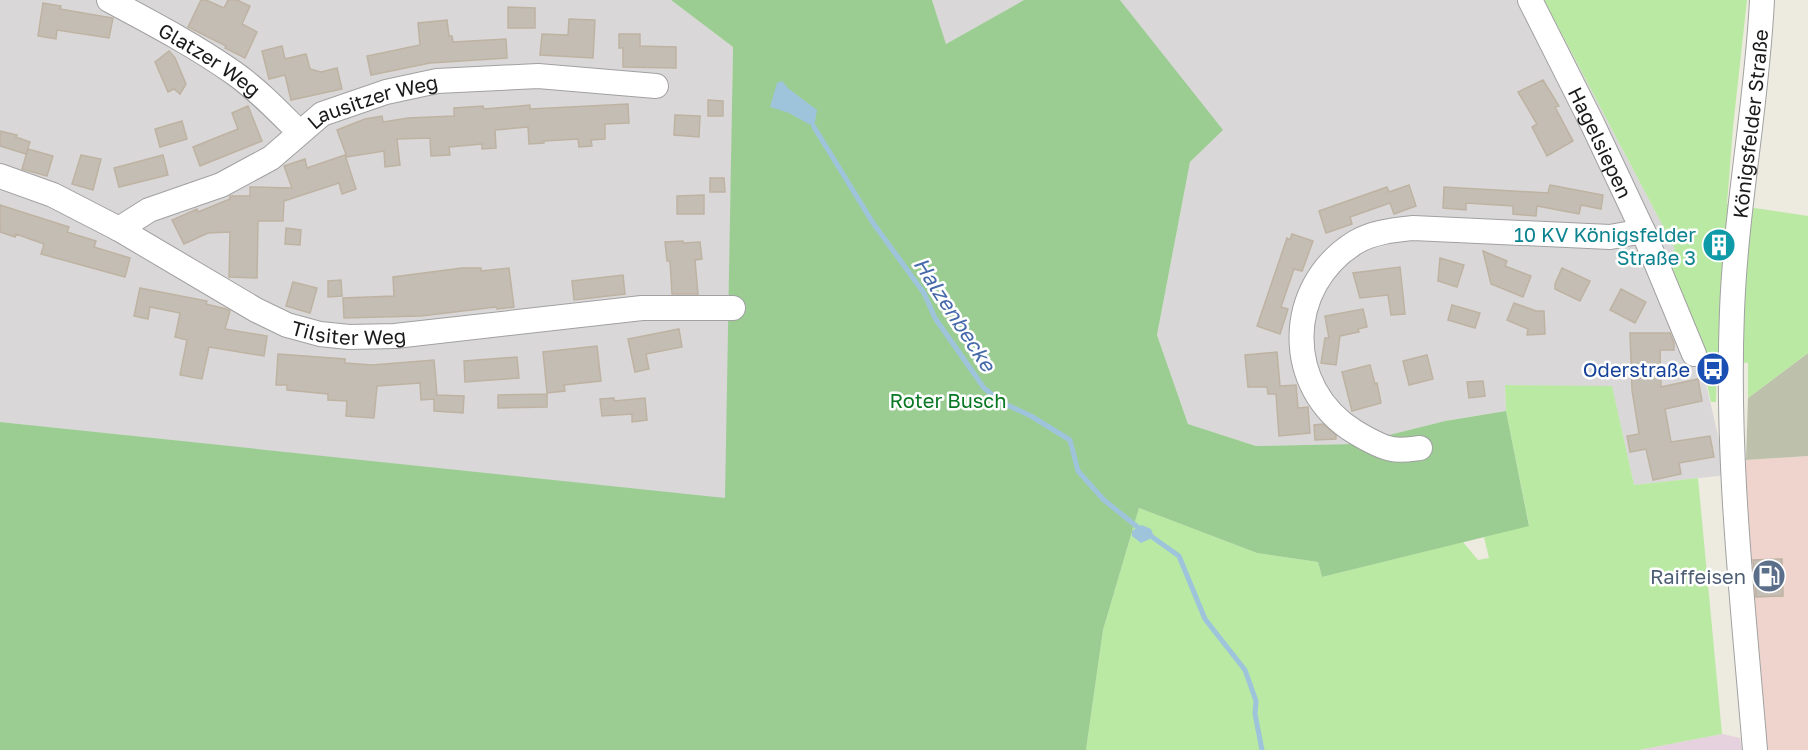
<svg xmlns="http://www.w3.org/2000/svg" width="1808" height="750" viewBox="0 0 1808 750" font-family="'Golos Text',sans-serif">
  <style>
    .residential { fill: #d9d7d7 }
    .commercial { fill: #efd4cd }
    .industrial { fill: #e6d1df }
    .construction { fill: #bdc1ab }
    .grass { fill: #bae9a3 }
    .forest { fill: #9bcd93 }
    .water { fill: #9ec4dc }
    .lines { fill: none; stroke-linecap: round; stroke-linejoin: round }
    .stream { stroke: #9ec4dc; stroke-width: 5 }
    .building { fill: #c4bdb3; stroke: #beb3a2; stroke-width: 1.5 }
    .minor-casing { stroke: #a1a1a1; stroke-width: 26 }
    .minor { stroke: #fff; stroke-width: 24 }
    .labels { text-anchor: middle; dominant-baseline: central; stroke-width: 5; stroke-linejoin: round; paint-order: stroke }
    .street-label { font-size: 20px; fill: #1a1a1a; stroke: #fff }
    .culture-label { font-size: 20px; fill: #0d838f; stroke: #fff; text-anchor: end }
    .transit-label { font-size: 20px; fill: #164399; stroke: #fff; text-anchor: end }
    .park-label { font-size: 20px; fill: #097823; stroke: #fff }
    .service-label { font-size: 20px; fill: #4e5e75; stroke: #fff; text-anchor: end }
    .water-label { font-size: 21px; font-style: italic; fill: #4669aa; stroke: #fff }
  </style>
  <rect width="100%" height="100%" fill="#edeadf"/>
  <!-- residential -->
  <path class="residential" d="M0 0H671L733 47 726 499 0 422Z
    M932 0H1024L946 44Z
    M1120 0H1544L1675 249 1727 475 1634 485 1612 387 1505 385 1506 411 1445 421 1353 444 1256 446 1188 424 1157 335 1190 162 1222 130Z"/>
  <!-- commercial -->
  <path class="commercial" d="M1808 456V750H1767L1745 549 1746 460Z"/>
  <!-- industrial -->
  <path class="industrial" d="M1722 734 1740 738 1742 750H1639Z"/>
  <!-- construction -->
  <path class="construction" d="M1808 353V456L1746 460 1748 398Z"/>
  <!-- grass -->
  <path class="grass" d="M1544 0H1747L1733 127 1727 204 1808 216V353L1748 398V363L1717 360 1716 402H1711L1701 358 1664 263 1675 249Z
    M1505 385 1612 386 1634 485 1698 478 1722 734 1639 750H1086L1103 630 1139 508 1257 553 1318 562 1322 577 1463 542 1478 560 1489 558 1484 537 1529 525 1506 411Z"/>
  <!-- forest -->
  <path class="forest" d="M671 0H932L946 44 1024 0H1120L1223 130 1190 162 1157 335 1188 424 1256 446 1353 444 1445 421 1506 411 1529 526 1322 577 1318 562 1257 553 1139 508 1103 630 1086 750H0V422L725 498 733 47Z"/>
  <!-- water -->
  <path class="water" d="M782 81 789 89 817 110 814 127 789 113 770 107 777 83Z
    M1142 525 1151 529 1154 537 1141 543 1132 536V531Z"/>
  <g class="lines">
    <!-- stream -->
    <path class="stream" d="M814 127 873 223 924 293 935 318 984 388 1001 402 1031 416 1070 440 1078 471 1104 500 1140 529
      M1148 534 1179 556 1205 619 1245 670 1256 701 1255 714 1262 750"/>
  </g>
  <!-- building -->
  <path class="building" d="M201 0H206L224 8 228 0H237L250 6 242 24 257 32 245 58 225 48 226 46 188 27Z
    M43 3 61 6 60 9 113 18 109 38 57 30 56 39 38 36Z
    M508 7 535 8V28H508Z
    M569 19 595 20 593 58 540 55 542 34 568 35Z
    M447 20 449 36H452L453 42 506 39 507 58 430 63 371 75 367 56 420 45 418 23Z
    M619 34H640V46L676 47V68L623 67V48H619Z
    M282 46 285 59 306 54 310 69 321 72 337 68 342 89 291 100 285 75 269 79 262 51Z
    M169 51 175 58 186 84 180 94 174 89 168 92 155 62Z
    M1543 80 1559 106 1555 107 1573 141 1547 156 1532 127 1537 124 1518 92Z
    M708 100 723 101V116H708Z
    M628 104 629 123 605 124V139L591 140 592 146 579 147 578 139 544 141V143L529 144 528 127 495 130 496 148 482 149V144L449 147 450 155 431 156 430 138 397 139 400 165 385 167 384 151 347 157 337 130 365 119 382 116 383 122 408 118 454 116V108L483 106 484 109 530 105V109Z
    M248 106 262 141 200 166 193 147 238 129 232 113Z
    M675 115 700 116 699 137 674 135Z
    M182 121 187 139 160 147 155 129Z
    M0 131 17 135 16 137 30 142 26 154 0 146Z
    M28 149 53 156 47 176 22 169Z
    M81 155 101 159 93 190 72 184Z
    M163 155 168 175 119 187 114 168Z
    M345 155 356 189 342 194 339 183 284 201 283 221H258L257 278 229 277 230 232 208 233 184 244 172 220 197 209 198 212 230 199V196H250V187L292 188 284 166 305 159 307 168Z
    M710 178H724L725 192H710Z
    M1409 185 1416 206 1394 214 1390 203 1350 217 1352 224 1326 233 1319 211 1387 187 1389 192Z
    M1550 185 1603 195 1601 209 1581 205 1579 214 1537 206 1536 216 1513 214V206L1466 203V210L1443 208 1444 187 1548 193Z
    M704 195V214H677V196Z
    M0 205 69 227 67 232 96 241 94 247 130 258 125 277 41 254 44 244 16 234 15 237 0 232Z
    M286 228 301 230 300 245 285 244Z
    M1292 234 1313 241 1302 271 1294 269 1281 307 1288 309 1280 334 1257 326 1287 238 1290 240Z
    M683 241V243L700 242 702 259 695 260 698 294H672L670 261H667L665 242Z
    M1483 251 1507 261 1505 266 1531 276 1523 297 1491 284Z
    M1440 258 1464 265 1457 287 1438 281Z
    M1400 267 1405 314 1391 315 1388 295 1360 298 1353 273Z
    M462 268H481V271L509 268 514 307 497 309 496 307 421 316 344 318 343 298 394 296 393 277Z
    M1562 268 1590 281 1580 301 1555 289V284Z
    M623 275 625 294 574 300 572 281Z
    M341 280 342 296 328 297V281Z
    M293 282 317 288 310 313 286 306Z
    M140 288 207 301 206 304 226 309 230 311 225 329 267 336 264 356 209 347 202 379 180 375 187 340 175 337 180 313 150 307 148 319 134 316Z
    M1621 289 1646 302 1635 323 1610 310Z
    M1514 303 1536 311H1544L1545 334 1527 335 1528 329 1507 320Z
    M1452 305 1480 313 1475 328 1448 320Z
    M1363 309 1367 327 1358 329 1359 332 1340 336 1336 365 1321 363 1325 338H1329L1325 316Z
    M679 329 682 347 646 354 649 369 635 372 628 339Z
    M1630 333H1670L1674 343V350H1660L1661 387 1698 379 1702 401 1665 409 1671 442 1710 436 1714 457 1679 463 1681 474 1653 480 1646 449 1630 452 1627 436 1639 434 1632 390Z
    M597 346 601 381 564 385 565 391 547 393 543 352Z
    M1277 352 1280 386 1296 385 1298 408 1308 407 1310 433 1279 436 1276 394H1268L1267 387H1248L1245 355Z
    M278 354 345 359V363L372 365 434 360 437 395 464 396 463 413 434 411V399L421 400 420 383 377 386 374 418 346 416 347 401 328 400V394L287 390V385H276Z
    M1427 355 1433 379 1409 385 1403 361Z
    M517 357 519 378 465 382 464 361Z
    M1370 365 1375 384 1377 383 1381 403 1352 411 1342 372Z
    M1483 381 1485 396 1469 398 1467 382Z
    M547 394V407L498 408V395Z
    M614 398V401L645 398 647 420 632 422V414L602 416 600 399Z
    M1323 424 1336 435V439L1315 440 1314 425Z
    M1782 559 1783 596 1756 597 1753 560Z"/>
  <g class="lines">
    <defs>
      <g id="minor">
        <path id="s1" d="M109 0C152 23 194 45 234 73 258 90 279 112 299 132"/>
        <path id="s2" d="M1530 0 1593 125 1643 231 1694 354"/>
        <path id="s3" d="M0 176 53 195 119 229 256 310 287 325 320 334 349 337 395 336 642 308H733"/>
        <path id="s4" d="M119 229 149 210 221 185 271 158 322 114 386 92 437 81 538 76 656 86"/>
        <path d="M1420 448C1411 449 1401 451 1392 449 1380 447 1365 438 1355 432 1283 388 1284 286 1356 242 1373 232 1394 230 1413 228L1610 237 1643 231"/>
        <path id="s5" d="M1755 750C1743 603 1726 459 1732 311 1736 207 1757 104 1762 0"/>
      </g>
    </defs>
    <!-- minor casing -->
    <use href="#minor" class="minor-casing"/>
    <!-- minor -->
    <use href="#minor" class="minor"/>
  </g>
  <!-- icons -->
  <defs>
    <symbol id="building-disc" viewBox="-11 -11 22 22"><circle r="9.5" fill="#0f9aa8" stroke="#fff"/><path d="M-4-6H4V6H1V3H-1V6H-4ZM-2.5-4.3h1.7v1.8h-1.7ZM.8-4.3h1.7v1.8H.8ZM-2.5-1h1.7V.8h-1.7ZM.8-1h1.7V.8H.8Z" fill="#fff"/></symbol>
    <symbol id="bus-disc" viewBox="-11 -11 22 22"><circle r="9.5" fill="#1a4fb4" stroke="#fff"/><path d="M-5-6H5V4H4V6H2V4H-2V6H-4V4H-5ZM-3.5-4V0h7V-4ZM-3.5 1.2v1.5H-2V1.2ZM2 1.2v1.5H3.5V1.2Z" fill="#fff"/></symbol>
    <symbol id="fuel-disc" viewBox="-11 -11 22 22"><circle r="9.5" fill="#5c6f8a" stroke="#fff"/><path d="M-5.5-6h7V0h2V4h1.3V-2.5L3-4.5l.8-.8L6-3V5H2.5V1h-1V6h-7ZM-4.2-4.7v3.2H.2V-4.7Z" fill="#fff"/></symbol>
  </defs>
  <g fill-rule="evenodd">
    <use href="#building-disc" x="1700" y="226" width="38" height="38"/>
    <use href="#bus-disc" x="1694" y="350" width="38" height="38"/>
    <use href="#fuel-disc" x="1750" y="557" width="38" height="38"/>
  </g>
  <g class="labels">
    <!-- street labels -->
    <g class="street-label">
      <text stroke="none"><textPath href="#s1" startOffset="117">Glatzer Weg</textPath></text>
      <text stroke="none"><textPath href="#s4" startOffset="288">Lausitzer Weg</textPath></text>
      <text stroke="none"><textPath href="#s5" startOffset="628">Königsfelder Straße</textPath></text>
      <text stroke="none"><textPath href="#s2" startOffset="159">Hagelsiepen</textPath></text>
      <text stroke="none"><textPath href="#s3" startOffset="387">Tilsiter Weg</textPath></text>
    </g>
    <!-- culture labels -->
    <g class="culture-label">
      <text x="1696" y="234">10 KV Königsfelder<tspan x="1696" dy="23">Straße 3</tspan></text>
    </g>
    <!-- transit labels -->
    <g class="transit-label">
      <text x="1690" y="369">Oderstraße</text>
    </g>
    <!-- park labels -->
    <g class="park-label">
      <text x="948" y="400">Roter Busch</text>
    </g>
    <!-- service labels -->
    <g class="service-label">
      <text x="1746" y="576">Raiffeisen</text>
    </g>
    <!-- water labels -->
    <g class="water-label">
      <text transform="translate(955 314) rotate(57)">Halzenbecke</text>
    </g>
  </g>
</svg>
